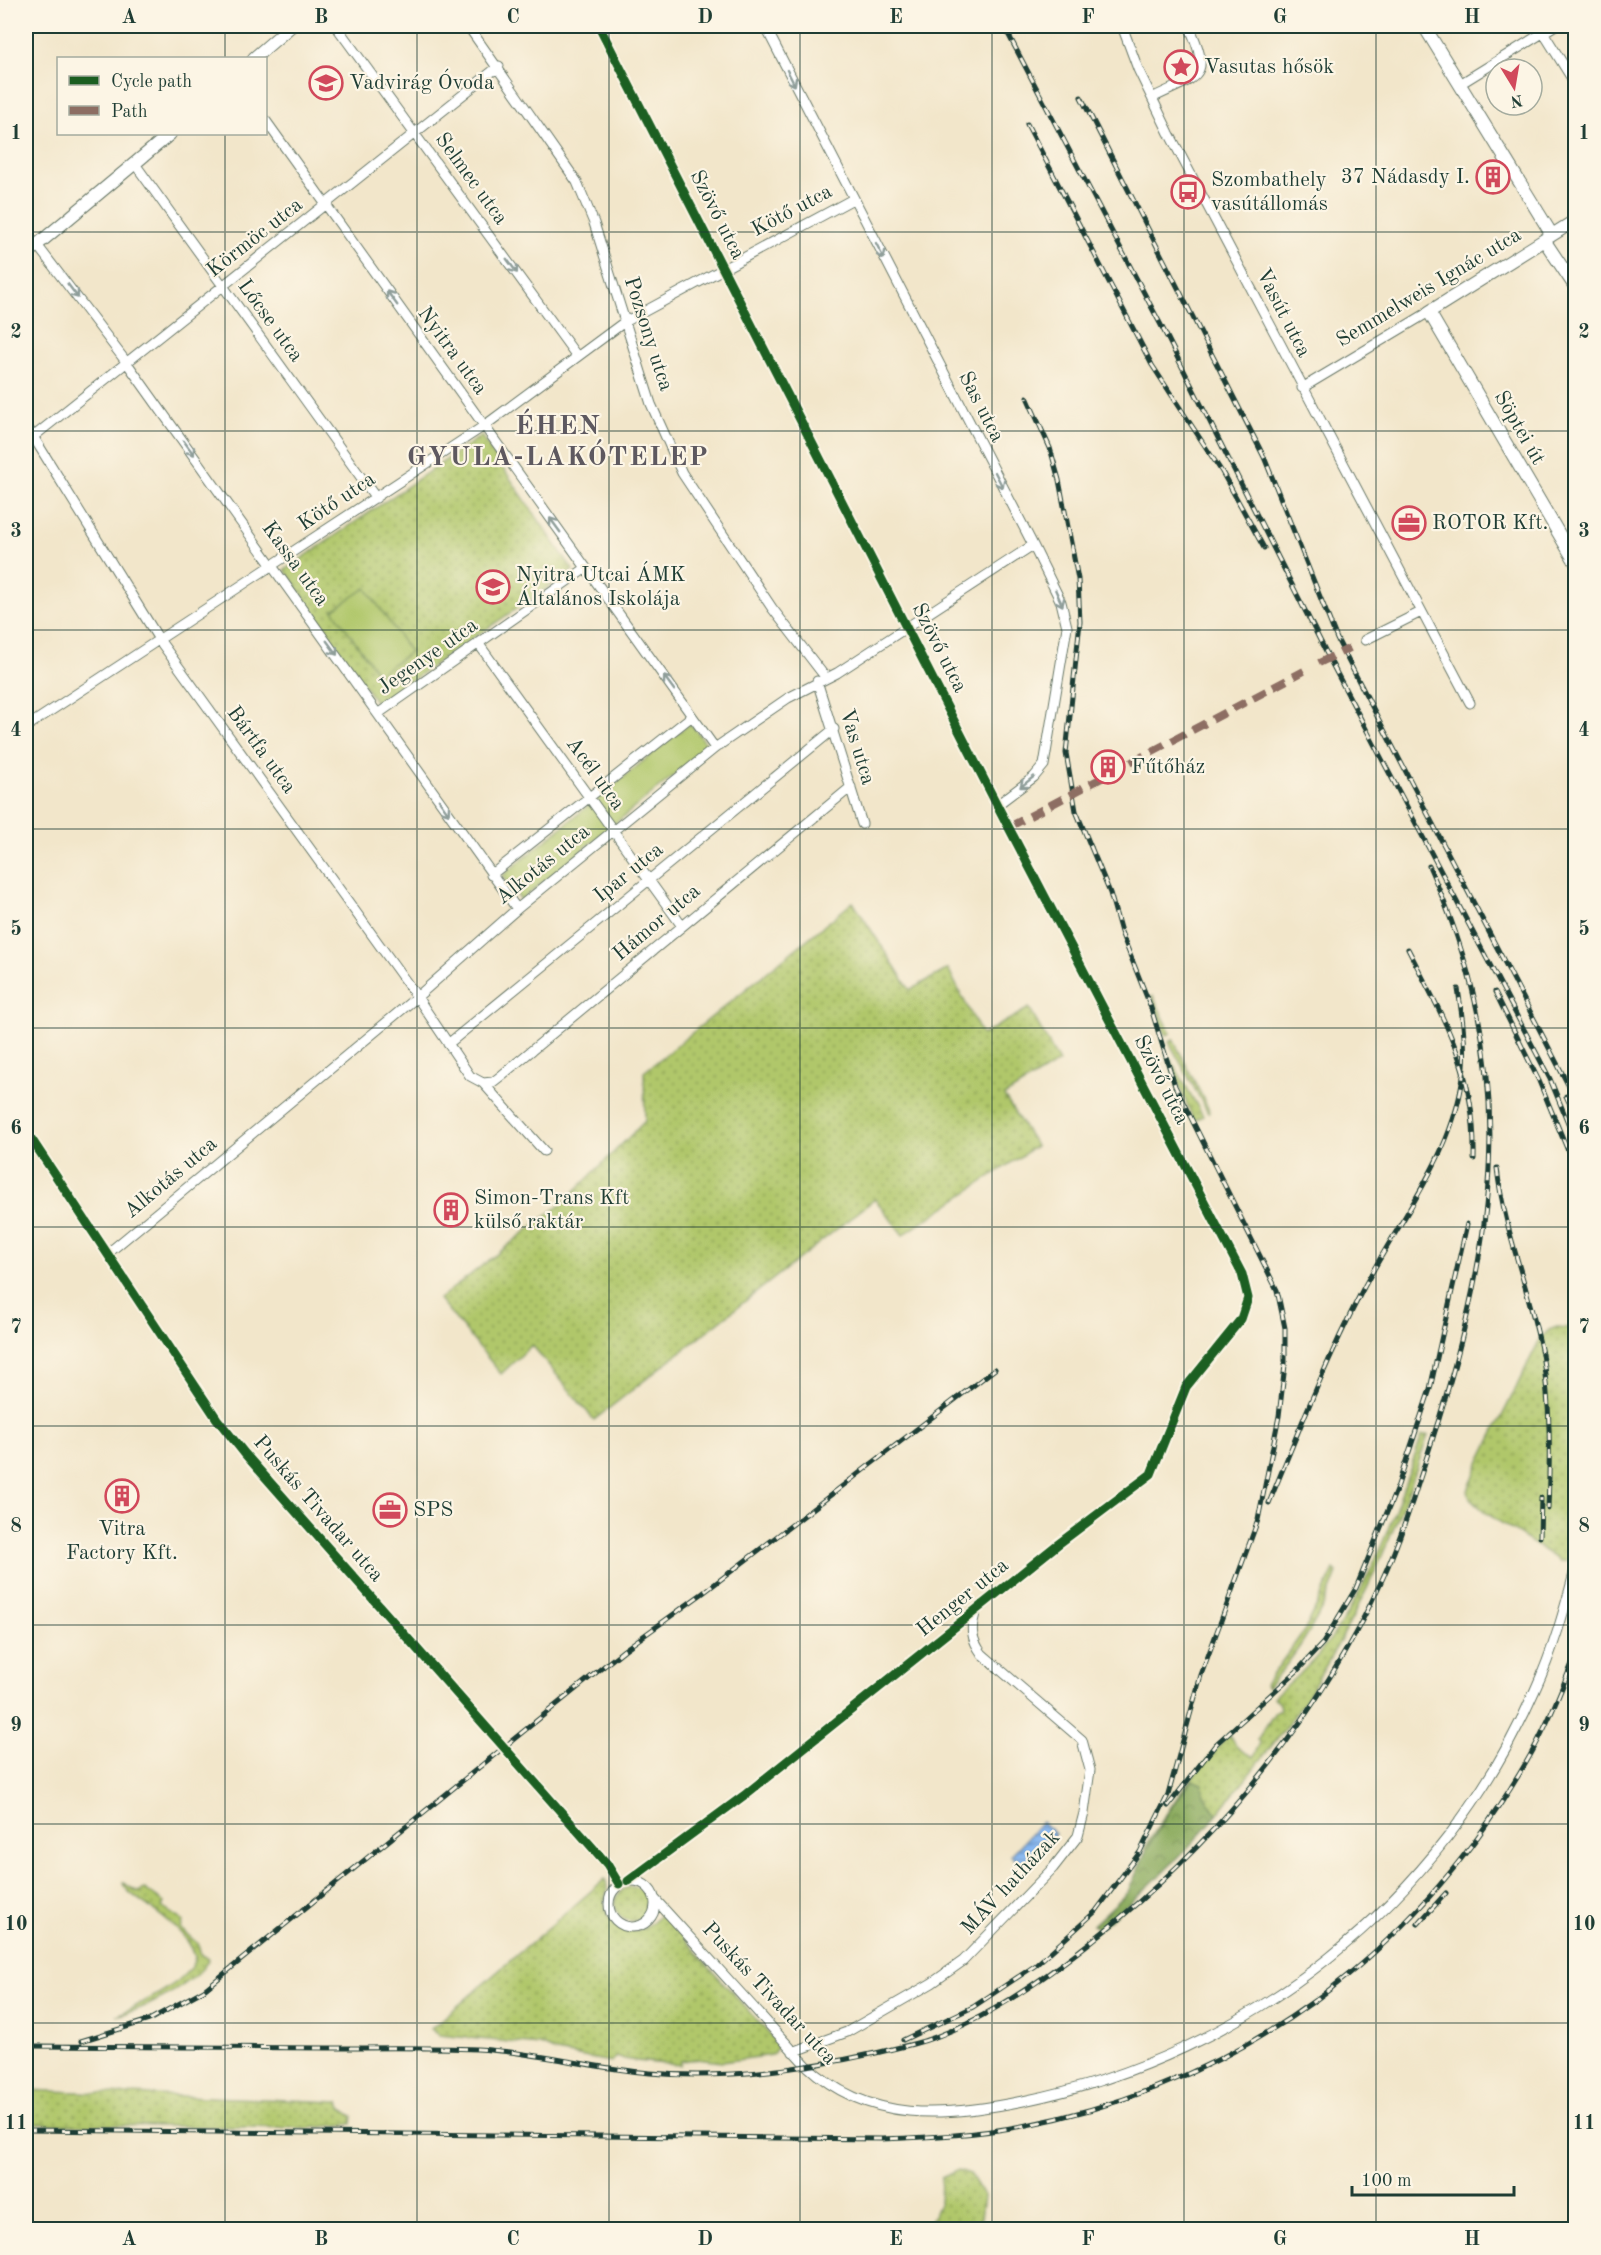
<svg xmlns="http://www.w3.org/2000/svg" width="1601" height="2255" viewBox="0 0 1601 2255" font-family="'Old Standard TT',serif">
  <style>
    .grass { fill: url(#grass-dots); stroke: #688250; stroke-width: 1.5 }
    .forest { fill: url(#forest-crowns); stroke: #56744a; stroke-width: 1.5 }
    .green { fill: #b0c76b; stroke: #688250; stroke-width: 1.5 }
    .water { fill: url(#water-rules); stroke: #527992; stroke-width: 1.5 }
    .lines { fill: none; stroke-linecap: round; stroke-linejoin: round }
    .minor-casing { stroke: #697868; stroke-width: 11 }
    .tertiary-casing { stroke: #697868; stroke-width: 14 }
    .minor { stroke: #fff; stroke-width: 9 }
    .tertiary { stroke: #fff; stroke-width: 12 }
    .rail-casing { stroke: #1f3d34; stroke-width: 5 }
    .rail { stroke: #fcf5e5; stroke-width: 3; stroke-dasharray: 9; stroke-linecap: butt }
    .quiet { stroke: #8d6e63; stroke-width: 8; stroke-dasharray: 15 8; stroke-linecap: butt }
    .cycleway-casing { stroke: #fcf5e5; stroke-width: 13 }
    .cycleway { stroke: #1b5e20; stroke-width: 9 }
    .oneway { stroke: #8f9e9a }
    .grid { fill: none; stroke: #1f3d34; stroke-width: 1.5; stroke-opacity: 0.55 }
    .labels { text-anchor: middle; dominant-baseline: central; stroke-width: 4.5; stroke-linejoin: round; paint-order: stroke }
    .poi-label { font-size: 21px; fill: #1f3d34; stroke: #fcf5e5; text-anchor: start }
    .street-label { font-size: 21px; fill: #1f3d34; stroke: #fcf5e5 }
    .district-label { font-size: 27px; font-weight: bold; letter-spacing: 1.5px; fill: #5e5960; stroke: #fcf5e5 }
    .neatline { fill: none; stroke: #1f3d34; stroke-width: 2 }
    .grid-label { font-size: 20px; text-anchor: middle; font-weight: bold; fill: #1f3d34 }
  </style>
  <defs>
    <pattern id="grass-dots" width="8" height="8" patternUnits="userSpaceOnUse" patternTransform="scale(1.5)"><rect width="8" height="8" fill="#b0c76b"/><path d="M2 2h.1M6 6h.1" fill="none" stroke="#8fa359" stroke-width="1.8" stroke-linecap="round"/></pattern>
    <pattern id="forest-crowns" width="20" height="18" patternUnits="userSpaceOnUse" patternTransform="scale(1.5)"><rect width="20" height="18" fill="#8cac5f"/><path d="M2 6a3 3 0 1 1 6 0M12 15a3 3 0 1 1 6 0" fill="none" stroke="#728d4f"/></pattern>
    <pattern id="water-rules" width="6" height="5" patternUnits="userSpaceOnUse" patternTransform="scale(1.5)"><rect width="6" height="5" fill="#84b5f0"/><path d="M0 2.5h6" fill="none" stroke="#6b94c3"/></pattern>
  </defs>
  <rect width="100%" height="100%" fill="#fcf5e5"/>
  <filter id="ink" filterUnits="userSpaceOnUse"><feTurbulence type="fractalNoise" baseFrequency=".0167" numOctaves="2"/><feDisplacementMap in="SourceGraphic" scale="12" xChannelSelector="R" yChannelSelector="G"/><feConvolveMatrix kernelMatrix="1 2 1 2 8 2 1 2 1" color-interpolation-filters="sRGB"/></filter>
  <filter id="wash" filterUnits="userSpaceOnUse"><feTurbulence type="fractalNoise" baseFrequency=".008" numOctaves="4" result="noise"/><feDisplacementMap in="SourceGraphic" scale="24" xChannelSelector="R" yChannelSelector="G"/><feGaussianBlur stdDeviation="1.35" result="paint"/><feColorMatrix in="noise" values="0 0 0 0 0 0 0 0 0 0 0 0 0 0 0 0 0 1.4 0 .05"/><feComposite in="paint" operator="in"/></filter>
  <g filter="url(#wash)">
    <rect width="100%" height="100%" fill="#f2e6ca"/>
    <!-- grass -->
    <path class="grass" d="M481 436 573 570 377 704 285 570Z
      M853 902 910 990 948 969 982 1035 1029 1008 1059 1062 1004 1096 1036 1146 903 1235 875 1199 594 1420 532 1345 501 1374 439 1299 564 1202 645 1121 644 1072Z
      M1153 996 1171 1033 1166 1035 1151 997Z
      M1173 1039 1210 1112 1208 1113 1169 1042Z
      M1171 1060 1203 1116 1194 1121 1169 1061Z
      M1557 1327 1569 1328 1576 1333V1546L1572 1557 1567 1561H1560L1486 1513 1470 1498 1468 1491 1477 1467 1540 1339 1549 1330Z
      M1422 1435H1428C1396 1533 1355 1625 1298 1710 1273 1747 1243 1780 1217 1815L1204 1795 1202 1784 1192 1780 1173 1805 1146 1851 1144 1849 1181 1791 1229 1734C1238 1752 1239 1748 1253 1757L1260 1743 1257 1740 1275 1712 1280 1709 1279 1704 1273 1697C1291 1681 1311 1666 1325 1646 1372 1585 1397 1507 1422 1435Z
      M1334 1570 1337 1573C1321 1617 1298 1654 1267 1688L1265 1685 1306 1628Z
      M605 1879C610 1890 604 1895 605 1906 607 1924 627 1936 644 1928 650 1925 654 1920 659 1916L665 1917 779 2045 772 2055 722 2062 696 2059 681 2061 680 2065C668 2064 625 2061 617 2057L611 2062 556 2052 540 2045 439 2035 431 2029Z
      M123 1883 138 1892 145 1889 164 1903 162 1907 183 1921 181 1929 198 1944 201 1955 209 1959C195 1985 143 2010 116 2016 137 2005 191 1982 195 1957 186 1921 124 1897 123 1883Z
      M615 1904a17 17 0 1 1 34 0a17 17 0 1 1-34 0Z
      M26 2090 339 2102 341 2108 353 2116 352 2124 308 2128 26 2124Z
      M958 2170 970 2174 984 2196 981 2218 970 2229H921L928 2224 940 2203 941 2178Z"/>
    <!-- forest -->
    <path class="forest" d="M1192 1780 1202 1784 1204 1795 1217 1815C1180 1859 1143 1893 1098 1929L1093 1925 1128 1892 1146 1851 1173 1805Z"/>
    <!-- green -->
    <path class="green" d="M366 588 410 652 378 674 333 610Z
      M690 723 709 747 521 900 502 876Z"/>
    <!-- water -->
    <path class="water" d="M1042 1822 1055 1834 1023 1867 1011 1855Z"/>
  </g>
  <g filter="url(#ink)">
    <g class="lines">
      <defs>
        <path id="minor" d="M336 26 576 355
          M468 26 577 182 594 223 651 404 682 473 772 608 826 678
          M599 26 997 805 1242 1274 1248 1298 1241 1319 1186 1387 1151 1474 1057 1545 746 1794 628 1881
          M765 26 1033 545 1061 602 1067 627 1044 765 1034 777 997 805
          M1122 26 1138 69 1169 133 1470 703
          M1543 32 1576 85
          M1460 84 1554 26
          M1152 98C1198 75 1213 79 1189 26
          M266 121 715 748
          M135 164 376 498
          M37 245 127 363 517 909
          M1302 388 1429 312
          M26 425 160 641 417 997 470 1076 483 1083 544 1151
          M33 437 499 66
          M1365 640 1421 612
          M478 643 682 926
          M817 681 862 824
          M379 713 586 568
          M26 727 484 426 623 323 853 199
          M491 875 692 716
          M448 1044 834 729
          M483 1083 493 1082 502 1075 851 787
          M26 1131 217 1419 245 1454 607 1864 619 1884
          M107 1254 417 997 517 909 715 748 788 698 837 673 1033 545
          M609 1904a23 23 0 1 1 46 0a23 23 0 1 1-46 0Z
          M654 1898 806 2065C869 2124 945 2117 1023 2101 1249 2055 1442 1902 1535 1690 1553 1651 1565 1608 1576 1566
          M793 2052 847 2032 932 1983 963 1961 1053 1868 1078 1836 1084 1813 1090 1770 1082 1740 982 1654C971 1639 970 1628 976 1611"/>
        <path id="tertiary" d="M1424 26 1552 235
          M254 58 291 26
          M1576 220 1429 312 1576 563
          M1544 240 1576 288
          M26 254 170 134"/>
      </defs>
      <!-- minor casing -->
      <use href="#minor" class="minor-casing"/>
      <!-- tertiary casing -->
      <use href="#tertiary" class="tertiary-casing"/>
      <!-- minor -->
      <use href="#minor" class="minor"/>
      <!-- tertiary -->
      <use href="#tertiary" class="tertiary"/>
      <defs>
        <path id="rail" d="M1004 26 1163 329 1332 664 1550 1079 1576 1142
          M1081 97 1264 457 1337 639 1576 1100
          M1027 124 1152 365 1222 472 1264 548
          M1408 949C1446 1023 1476 1073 1474 1159
          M1495 992 1539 1081 1576 1170
          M1566 1096 1576 1117
          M1497 1168C1504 1231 1530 1291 1542 1354 1551 1406 1550 1456 1548 1509
          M1269 1503C1298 1432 1326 1361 1361 1293 1398 1220 1458 1151 1464 1066 1466 1040 1462 1015 1458 989
          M1540 1537 1541 1498
          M1168 1806 1216 1744 1297 1671 1323 1643 1356 1588 1397 1488 1430 1389 1467 1224
          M1418 1924 1446 1893
          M903 2040 973 2007 1036 1965 1096 1911 1140 1852 1168 1795 1201 1675 1258 1520 1279 1416 1285 1365V1328L1277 1290 1175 1086 1150 1005 1121 932 1110 893 1076 811 1066 753 1080 622 1078 579 1059 480 1050 448 1027 397
          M81 2041 149 2020 204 1990 624 1650 703 1593 995 1369
          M26 2046C126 2047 226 2047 327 2048 377 2048 427 2047 477 2049 535 2052 592 2068 650 2073 734 2081 832 2065 913 2044 984 2026 1064 1965 1120 1918 1229 1827 1321 1712 1381 1582 1405 1530 1421 1474 1439 1419 1500 1220 1517 1061 1429 866
          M26 2130 882 2139C929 2137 976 2135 1022 2126 1243 2083 1415 1955 1527 1761 1547 1727 1561 1690 1576 1654"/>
      </defs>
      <!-- rail casing -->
      <use href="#rail" class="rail-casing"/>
      <!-- rail -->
      <use href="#rail" class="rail"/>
      <!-- quiet -->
      <path class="quiet" d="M1319 663 1350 648
        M1009 827 1304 671"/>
      <defs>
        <path id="cycleway" d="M599 26 997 805 1242 1274 1248 1298 1241 1319 1186 1387 1151 1474 1057 1545 746 1794 628 1881
          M26 1131 217 1419 245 1454 607 1864 619 1884"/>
      </defs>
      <!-- cycleway casing -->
      <use href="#cycleway" class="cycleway-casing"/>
      <!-- cycleway -->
      <use href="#cycleway" class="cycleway"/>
    </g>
    <!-- one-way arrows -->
    <defs><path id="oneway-shaft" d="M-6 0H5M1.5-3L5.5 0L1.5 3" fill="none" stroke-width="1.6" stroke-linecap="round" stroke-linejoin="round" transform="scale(1.5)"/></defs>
    <g class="oneway">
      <use href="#oneway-shaft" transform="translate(791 78) rotate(63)"/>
      <use href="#oneway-shaft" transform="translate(880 251) rotate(63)"/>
      <use href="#oneway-shaft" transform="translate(512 266) rotate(54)"/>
      <use href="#oneway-shaft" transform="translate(73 291) rotate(53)"/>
      <use href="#oneway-shaft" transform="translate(392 298) rotate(-126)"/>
      <use href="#oneway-shaft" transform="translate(189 448) rotate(54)"/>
      <use href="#oneway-shaft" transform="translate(999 480) rotate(63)"/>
      <use href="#oneway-shaft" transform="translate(555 525) rotate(-126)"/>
      <use href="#oneway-shaft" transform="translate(1059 598) rotate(66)"/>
      <use href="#oneway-shaft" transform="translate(332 648) rotate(54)"/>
      <use href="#oneway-shaft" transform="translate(669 683) rotate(-126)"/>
      <use href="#oneway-shaft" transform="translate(1027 782) rotate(142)"/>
      <use href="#oneway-shaft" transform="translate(444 807) rotate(55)"/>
    </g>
  </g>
  <!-- grid -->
  <path class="grid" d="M225 26V58M417 26V2230M609 26V2230M800 26V2230M992 26V2230M1184 26V2230M1376 26V2230M225 134V2230M26 232H1576M26 431H1576M26 630H1576M26 829H1576M26 1028H1576M26 1227H1576M26 1426H1576M26 1625H1576M26 1824H1576M26 2023H1576"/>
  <!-- icons -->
  <defs>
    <symbol id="sight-ring" viewBox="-11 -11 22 22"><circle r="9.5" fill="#fcf5e5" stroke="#d1495b" stroke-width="1.5"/><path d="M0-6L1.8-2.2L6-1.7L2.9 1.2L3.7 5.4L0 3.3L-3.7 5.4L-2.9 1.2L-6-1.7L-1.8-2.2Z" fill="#d1495b"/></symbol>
    <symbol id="school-ring" viewBox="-11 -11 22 22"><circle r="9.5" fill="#fcf5e5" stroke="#d1495b" stroke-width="1.5"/><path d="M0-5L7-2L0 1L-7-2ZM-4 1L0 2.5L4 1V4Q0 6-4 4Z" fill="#d1495b"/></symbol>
    <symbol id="building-ring" viewBox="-11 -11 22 22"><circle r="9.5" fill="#fcf5e5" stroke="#d1495b" stroke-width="1.5"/><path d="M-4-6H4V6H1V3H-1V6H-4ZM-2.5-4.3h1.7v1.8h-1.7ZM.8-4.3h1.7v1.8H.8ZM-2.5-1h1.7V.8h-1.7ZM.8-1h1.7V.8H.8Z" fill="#d1495b"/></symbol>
    <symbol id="bus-ring" viewBox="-11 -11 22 22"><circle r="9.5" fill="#fcf5e5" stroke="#d1495b" stroke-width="1.5"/><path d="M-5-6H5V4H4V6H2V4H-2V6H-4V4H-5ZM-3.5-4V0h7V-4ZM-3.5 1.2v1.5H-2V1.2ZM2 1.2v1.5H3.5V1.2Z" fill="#d1495b"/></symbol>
    <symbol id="office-ring" viewBox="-11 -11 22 22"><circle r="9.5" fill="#fcf5e5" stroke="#d1495b" stroke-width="1.5"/><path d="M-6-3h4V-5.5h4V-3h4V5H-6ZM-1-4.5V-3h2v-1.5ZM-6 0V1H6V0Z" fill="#d1495b"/></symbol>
  </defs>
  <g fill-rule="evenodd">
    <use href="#sight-ring" x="1162" y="48" width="38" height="38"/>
    <use href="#school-ring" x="307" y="64" width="38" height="38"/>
    <use href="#building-ring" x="1474" y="158" width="38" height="38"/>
    <use href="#bus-ring" x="1169" y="173" width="38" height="38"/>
    <use href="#office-ring" x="1390" y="504" width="38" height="38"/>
    <use href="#school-ring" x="474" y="568" width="38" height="38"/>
    <use href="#building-ring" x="1089" y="748" width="38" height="38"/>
    <use href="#building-ring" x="432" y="1191" width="38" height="38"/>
    <use href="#building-ring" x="103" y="1477" width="38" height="38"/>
    <use href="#office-ring" x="371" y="1491" width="38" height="38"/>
  </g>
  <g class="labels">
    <!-- poi labels -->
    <g class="poi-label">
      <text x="1204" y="67">Vasutas hősök</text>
      <text x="349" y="83">Vadvirág Óvoda</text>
      <text x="1470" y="177" text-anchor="end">37 Nádasdy I.</text>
      <text x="1211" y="180">Szombathely<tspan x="1211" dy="24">vasútállomás</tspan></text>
      <text x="1432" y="523">ROTOR Kft.</text>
      <text x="516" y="575">Nyitra Utcai ÁMK<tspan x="516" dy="24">Általános Iskolája</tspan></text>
      <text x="1131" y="767">Fűtőház</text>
      <text x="474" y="1198">Simon-Trans Kft<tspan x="474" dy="24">külső raktár</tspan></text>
      <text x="413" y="1510">SPS</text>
      <text x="122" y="1529" text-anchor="middle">Vitra<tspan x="122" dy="24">Factory Kft.</tspan></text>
    </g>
    <!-- street labels -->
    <g class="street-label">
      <text transform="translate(471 179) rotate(54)">Selmec utca</text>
      <text transform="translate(792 211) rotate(-28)">Kötő utca</text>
      <text transform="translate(717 215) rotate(63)">Szövő utca</text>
      <text transform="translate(255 238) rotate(-38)">Körmöc utca</text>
      <text transform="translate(1429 288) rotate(-31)">Semmelweis Ignác utca</text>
      <text transform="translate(1283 313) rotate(63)">Vasút utca</text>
      <text transform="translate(270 321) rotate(54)">Lőcse utca</text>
      <text transform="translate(648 334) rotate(72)">Pozsony utca</text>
      <text transform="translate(452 351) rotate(54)">Nyitra utca</text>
      <text transform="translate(981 407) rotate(63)">Sas utca</text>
      <text transform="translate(1519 428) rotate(60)">Söptei út</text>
      <text transform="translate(337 502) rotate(-34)">Kötő utca</text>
      <text transform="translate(295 564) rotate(54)">Kassa utca</text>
      <text transform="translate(939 648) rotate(63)">Szövő utca</text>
      <text transform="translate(428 657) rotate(-35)">Jegenye utca</text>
      <text transform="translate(857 747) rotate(73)">Vas utca</text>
      <text transform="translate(261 750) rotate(54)">Bártfa utca</text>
      <text transform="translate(595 774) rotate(54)">Acél utca</text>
      <text transform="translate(543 865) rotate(-39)">Alkotás utca</text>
      <text transform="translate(629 873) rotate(-39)">Ipar utca</text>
      <text transform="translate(657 923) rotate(-40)">Hámor utca</text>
      <text transform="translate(1161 1080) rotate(63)">Szövő utca</text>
      <text transform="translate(171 1178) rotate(-40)">Alkotás utca</text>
      <text transform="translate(318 1509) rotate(49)">Puskás Tivadar utca</text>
      <text transform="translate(963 1598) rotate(-39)">Henger utca</text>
      <text transform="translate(1011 1883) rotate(-47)">MÁV hatházak</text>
      <text transform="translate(769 1994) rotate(47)">Puskás Tivadar utca</text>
    </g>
    <!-- district labels -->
    <g class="district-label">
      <text x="558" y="426">ÉHEN<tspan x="558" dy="31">GYULA-LAKÓTELEP</tspan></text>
    </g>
  </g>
  <!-- margin -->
  <rect width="1601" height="2255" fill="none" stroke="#fcf5e5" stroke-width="66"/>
  <!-- legend -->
  <rect x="57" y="57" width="210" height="78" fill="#fcf5e5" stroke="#a4ab9e" stroke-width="1.5"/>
  <rect x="69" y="76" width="30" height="9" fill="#1b5e20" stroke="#a4ab9e" stroke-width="1.5"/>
  <text x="111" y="87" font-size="18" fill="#1f3d34">Cycle path</text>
  <rect x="69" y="106" width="30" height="9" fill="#8d6e63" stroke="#a4ab9e" stroke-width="1.5"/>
  <text x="111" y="117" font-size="18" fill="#1f3d34">Path</text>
  <!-- north arrow -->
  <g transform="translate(1514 87) rotate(169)"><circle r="28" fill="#fcf5e5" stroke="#a4ab9e" stroke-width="1.5"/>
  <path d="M0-4.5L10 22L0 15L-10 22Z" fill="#d1495b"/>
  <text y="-9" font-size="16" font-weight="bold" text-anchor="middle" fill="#1f3d34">N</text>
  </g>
  <!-- scale -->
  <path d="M1352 2186v9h162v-9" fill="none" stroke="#1f3d34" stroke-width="3"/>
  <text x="1361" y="2186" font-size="18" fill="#1f3d34" stroke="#fcf5e5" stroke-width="4.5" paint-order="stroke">100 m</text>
  <rect x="33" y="33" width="1535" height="2189" class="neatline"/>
  <g class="grid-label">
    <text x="129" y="23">A</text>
    <text x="321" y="23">B</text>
    <text x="513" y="23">C</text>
    <text x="705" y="23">D</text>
    <text x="896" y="23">E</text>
    <text x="1088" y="23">F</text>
    <text x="1280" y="23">G</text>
    <text x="1472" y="23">H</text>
    <text x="16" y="139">1</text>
    <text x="1584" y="139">1</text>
    <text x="16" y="338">2</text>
    <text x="1584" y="338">2</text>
    <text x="16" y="537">3</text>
    <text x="1584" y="537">3</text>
    <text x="16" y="736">4</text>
    <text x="1584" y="736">4</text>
    <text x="16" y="935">5</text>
    <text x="1584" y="935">5</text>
    <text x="16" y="1134">6</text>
    <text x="1584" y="1134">6</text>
    <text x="16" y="1333">7</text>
    <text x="1584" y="1333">7</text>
    <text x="16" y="1532">8</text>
    <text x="1584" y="1532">8</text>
    <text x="16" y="1731">9</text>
    <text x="1584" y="1731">9</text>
    <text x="16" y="1930">10</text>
    <text x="1584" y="1930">10</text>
    <text x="16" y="2129">11</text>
    <text x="1584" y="2129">11</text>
    <text x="129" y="2245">A</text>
    <text x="321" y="2245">B</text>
    <text x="513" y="2245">C</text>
    <text x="705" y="2245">D</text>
    <text x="896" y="2245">E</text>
    <text x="1088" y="2245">F</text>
    <text x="1280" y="2245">G</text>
    <text x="1472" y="2245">H</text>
  </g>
</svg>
